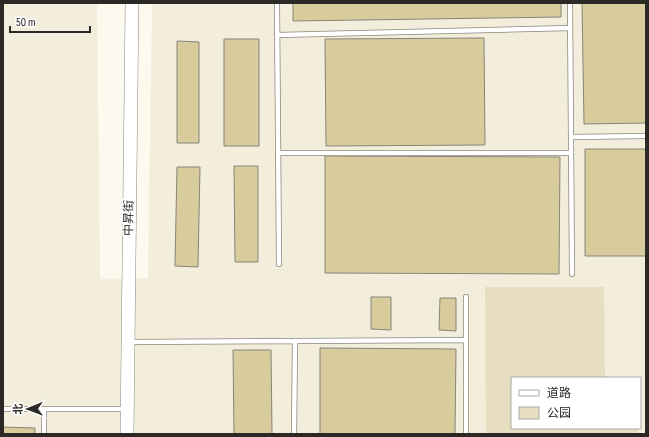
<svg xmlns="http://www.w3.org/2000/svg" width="649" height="437" viewBox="0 0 649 437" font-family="'Sofia Sans Condensed','Noto Sans SC',sans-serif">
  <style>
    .built { fill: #f3eedc; fill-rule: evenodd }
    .green { fill: #e7dec0 }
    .building { fill: #d8cc9d; stroke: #86847a }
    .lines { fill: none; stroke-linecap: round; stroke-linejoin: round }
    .lane-casing { stroke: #88867c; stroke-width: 6 }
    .secondary-casing { stroke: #88867c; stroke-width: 14 }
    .lane { stroke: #fff; stroke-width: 4.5 }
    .secondary { stroke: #fff; stroke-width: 13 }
    .labels { text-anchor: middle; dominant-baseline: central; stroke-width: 4; stroke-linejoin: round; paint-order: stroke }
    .street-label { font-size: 12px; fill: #2b2926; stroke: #fff }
  </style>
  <rect width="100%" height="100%" fill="#fcf9ef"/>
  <!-- built -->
  <path class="built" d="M3 3H97L100 279 148 278 152 3H646V434H3ZM512 378H640V428H512Z"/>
  <!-- green -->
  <path class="green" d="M485 287H604L605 378H512V428H638V434H486Z"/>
  <!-- building -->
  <path class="building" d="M293 3H561V17L293 21Z
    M582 3H646V123L584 124Z
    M484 38 485 145 326 146 325 39Z
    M224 39H259V146H224Z
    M177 41 199 42V143H177Z
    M585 149H646V256H585Z
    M325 156 560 157 559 274 325 273Z
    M234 166H258V262H235Z
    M177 167H200L198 267 175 266Z
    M371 297H391V330L371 329Z
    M440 298H456V331L439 330Z
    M320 348 456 349 455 434H320Z
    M233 350H271L272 434H234Z
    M3 427 35 428V434H3Z"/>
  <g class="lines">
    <defs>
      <path id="lane" d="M277 3 279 264
        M570 3 572 274
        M278 35 570 28
        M571 137 646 136
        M278 153H571
        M129 342 466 340
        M3 409H125
        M44 409V434
        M294 434 295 341
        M466 434V297"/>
      <path id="secondary" d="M127 434 132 3"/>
    </defs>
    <!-- lane casing -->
    <use href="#lane" class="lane-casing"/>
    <!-- secondary casing -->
    <use href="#secondary" class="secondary-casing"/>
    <!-- lane -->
    <use href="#lane" class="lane"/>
    <!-- secondary -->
    <use href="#secondary" class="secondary"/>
  </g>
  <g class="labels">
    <!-- street labels -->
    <g class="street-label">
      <text transform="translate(129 218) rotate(-89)">中昇街</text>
    </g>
  </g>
  <!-- border -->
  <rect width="649" height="437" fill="none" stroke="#2b2926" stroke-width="8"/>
  <!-- legend -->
  <rect x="511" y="377" width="130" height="52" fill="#ffffff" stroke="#aaa9a8"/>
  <rect x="519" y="390" width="20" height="6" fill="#ffffff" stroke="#aaa9a8"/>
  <text x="547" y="397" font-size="12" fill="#2b2926">道路</text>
  <rect x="519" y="407" width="20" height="12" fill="#e7dec0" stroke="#aaa9a8"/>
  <text x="547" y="417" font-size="12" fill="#2b2926">公园</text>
  <!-- north arrow -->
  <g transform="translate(28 409) rotate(269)" stroke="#ffffff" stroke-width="3" paint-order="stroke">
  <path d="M0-3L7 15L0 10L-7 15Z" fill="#2b2926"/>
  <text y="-6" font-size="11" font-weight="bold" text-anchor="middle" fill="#2b2926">北</text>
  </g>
  <!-- scale -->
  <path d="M10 26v6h80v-6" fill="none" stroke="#2b2926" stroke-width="2"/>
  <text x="16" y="26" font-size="12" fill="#2b2926" stroke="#ffffff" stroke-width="3" paint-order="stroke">50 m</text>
</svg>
